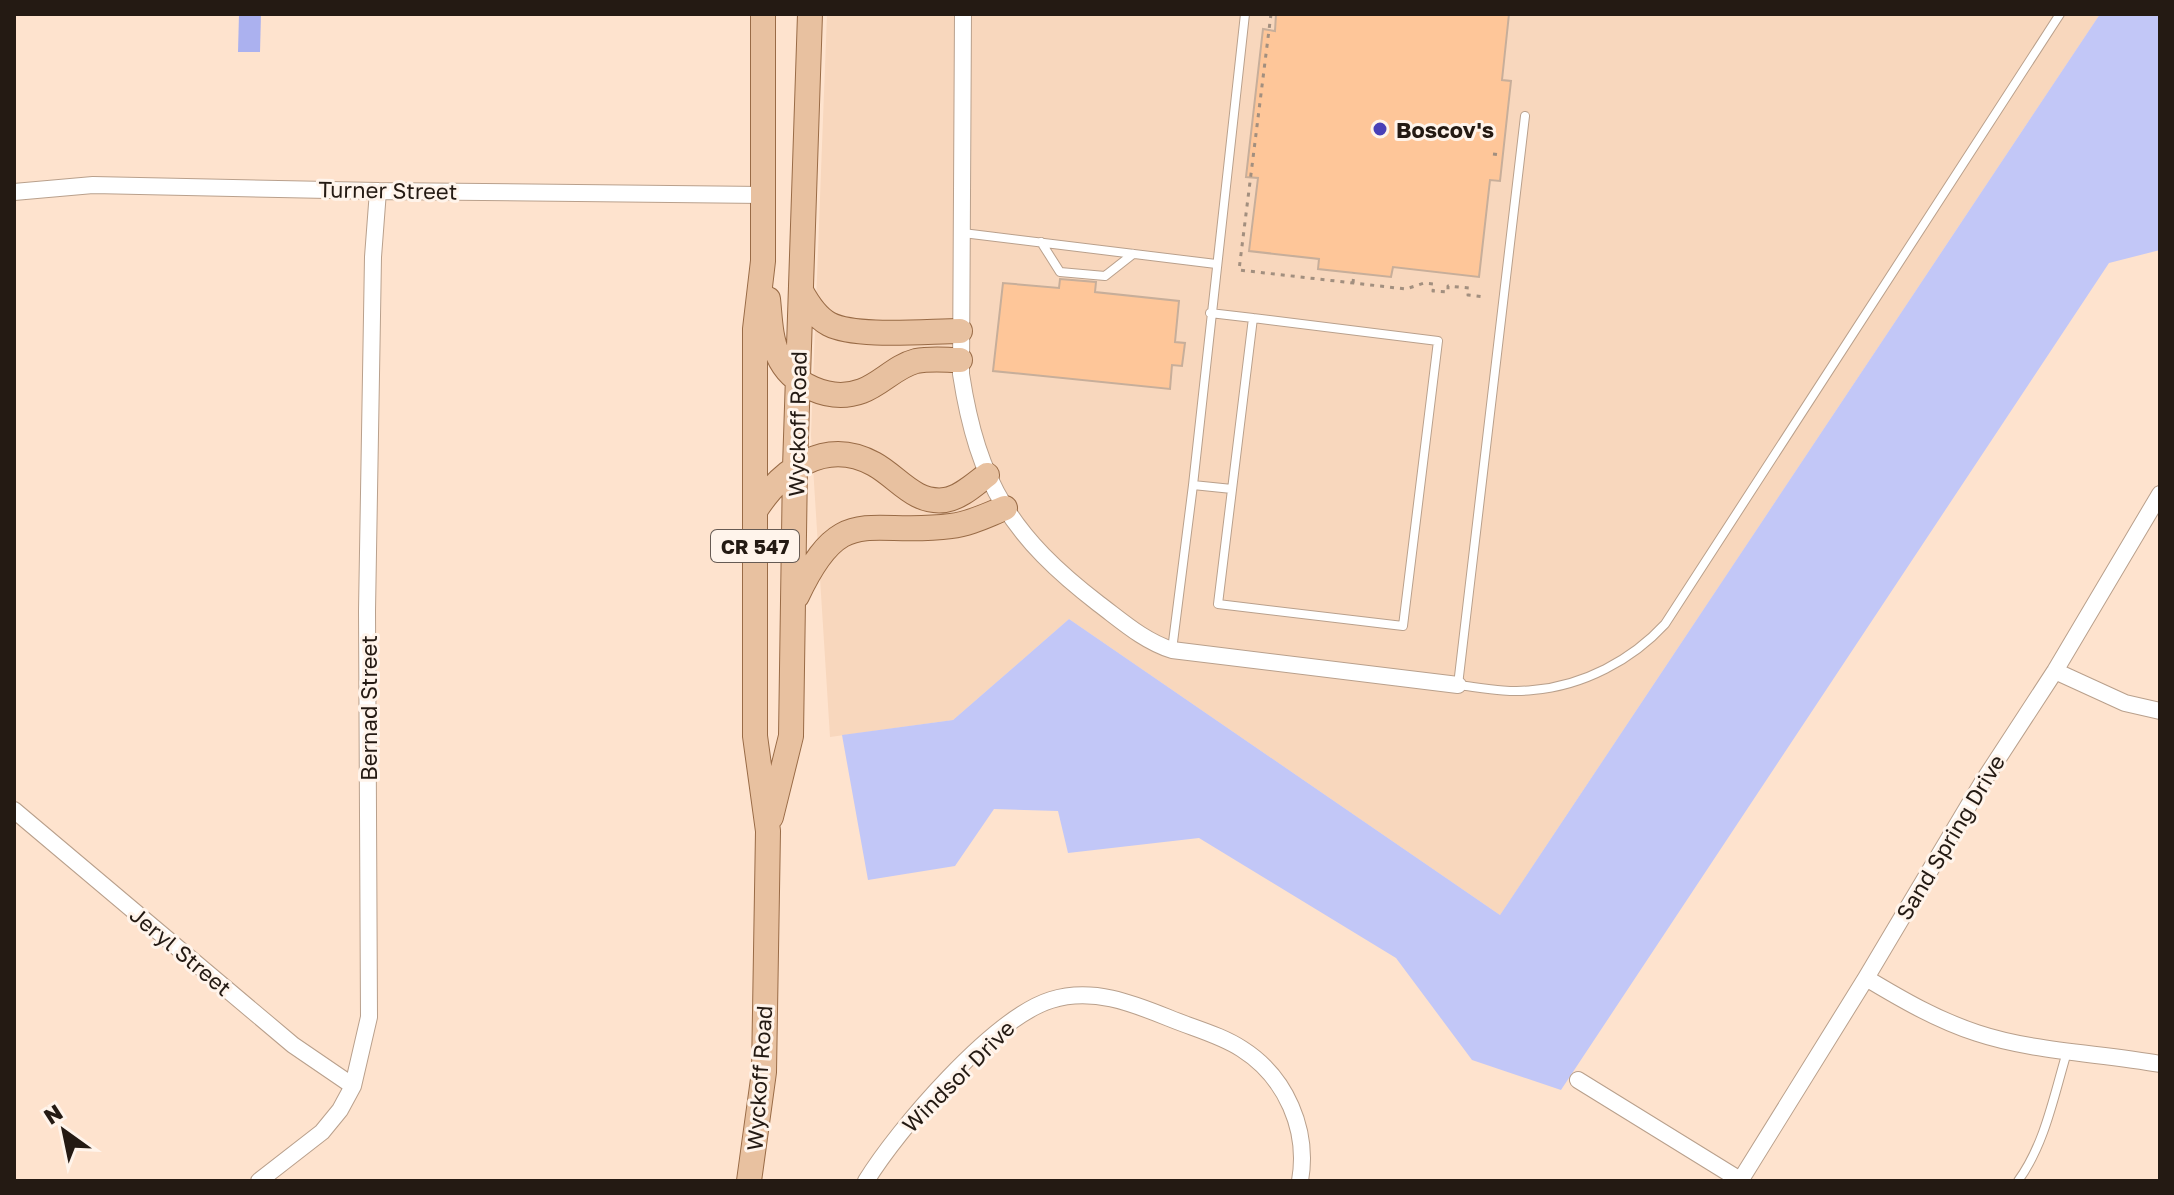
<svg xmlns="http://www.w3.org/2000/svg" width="2174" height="1195" viewBox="0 0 2174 1195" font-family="'Golos Text',sans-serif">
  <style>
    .built { fill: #f8d7bd }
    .green { fill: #c2c7f7 }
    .water { fill: #abb1ef }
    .building { fill: #fec699; stroke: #c7ae9a; stroke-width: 2 }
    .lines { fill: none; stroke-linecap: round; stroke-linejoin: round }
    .lane-casing { stroke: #b9a08c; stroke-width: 10 }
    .street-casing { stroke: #b9a08c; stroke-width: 18 }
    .primary-casing { stroke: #996b46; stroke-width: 26 }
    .path { stroke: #a28f7f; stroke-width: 3; stroke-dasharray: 4 6; stroke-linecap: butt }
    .lane { stroke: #fff; stroke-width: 8 }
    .street { stroke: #fff; stroke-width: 16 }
    .primary { stroke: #e8c1a0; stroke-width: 24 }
    .poi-dot { fill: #4940b7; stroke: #fff4eb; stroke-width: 3 }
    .labels { text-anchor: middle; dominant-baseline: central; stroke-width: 6; stroke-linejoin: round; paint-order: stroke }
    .shield { fill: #fff4eb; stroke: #665b54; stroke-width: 2 }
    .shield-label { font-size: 20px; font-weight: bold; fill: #241a13 }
    .poi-label { font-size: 22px; font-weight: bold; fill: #241a13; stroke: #fff4eb; text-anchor: start }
    .street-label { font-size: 22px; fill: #241a13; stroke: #fff4eb }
  </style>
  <rect width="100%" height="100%" fill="#fee3ce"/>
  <!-- built -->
  <path class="built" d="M827 14H2100L1500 915 1069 619 953 720 830 737 811 435Z"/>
  <!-- green -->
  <path class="green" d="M2100 14H2160V250L2109 263 1561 1090 1472 1060 1396 958 1199 838 1068 853 1058 811 994 809 955 866 868 880 842 735 953 720 1069 619 1500 915Z"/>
  <!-- water -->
  <path class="water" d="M239 14H261L260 52H238Z"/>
  <!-- building -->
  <path class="building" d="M1276 14H1509L1502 80 1511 81 1508 108 1500 181 1490 180 1479 277 1393 267 1391 277 1318 269 1319 259 1249 251 1258 178 1246 177 1263 29 1275 31Z
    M1060 279 1096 282 1095 292 1179 301 1175 342 1185 343 1182 366 1172 365 1170 389 993 371 1003 283 1059 288Z"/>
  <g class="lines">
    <defs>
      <path id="lane" d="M1525 116 1458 685C1483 688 1508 693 1533 690 1583 686 1632 660 1665 624L2060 14
        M963 233 1216 264
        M1041 242 1060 272 1105 276 1133 254
        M1210 313 1253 318 1438 341 1403 626 1218 604 1253 318
        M1193 485 1232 489
        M1172 650 1193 485 1245 14
        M2018 1181C2045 1144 2054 1095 2067 1052"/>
      <path id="street" d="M963 14 961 374C978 484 1012 537 1099 604 1123 622 1144 641 1172 650L1458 685
        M14 192 93 185 378 191 763 195
        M2055 671 2125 703 2160 711
        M14 810 293 1045 353 1086
        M1866 978C1901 999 1937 1020 1977 1033 2034 1052 2100 1053 2160 1064
        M1578 1080 1740 1180
        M259 1181 322 1132 340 1110 353 1086 369 1017 367 611 373 257 378 191
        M866 1181C898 1129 993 1018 1051 1000 1092 987 1132 1003 1169 1018 1193 1028 1221 1035 1242 1049 1286 1077 1309 1130 1300 1181
        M1740 1181 1866 978 1982 783 2055 671 2160 494"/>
      <path id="primary" d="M801 291C808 304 816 317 829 324 855 338 928 331 960 331
        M768 299C770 317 770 338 778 355 791 385 830 403 862 391 881 384 896 366 916 361 931 358 946 360 960 360
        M755 511C781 470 825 437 874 464 898 477 914 504 945 500 960 498 975 484 987 475
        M797 596C842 500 867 537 951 526 970 524 987 515 1005 508
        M771 817 791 736 795 467 810 14
        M749 1181 764 1072 768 831 755 736V329L763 261V14"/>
    </defs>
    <!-- lane casing -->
    <use href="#lane" class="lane-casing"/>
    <!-- street casing -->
    <use href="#street" class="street-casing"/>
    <!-- primary casing -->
    <use href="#primary" class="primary-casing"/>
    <!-- path -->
    <path class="path" d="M1271 14 1239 270 1406 289 1424 283 1434 284 1433 291 1448 292V286L1469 288 1468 295 1484 297
      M1493 154 1500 155
      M1353 283 1354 273"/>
    <!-- lane -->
    <use href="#lane" class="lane"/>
    <!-- street -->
    <use href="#street" class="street"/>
    <!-- primary -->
    <use href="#primary" class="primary"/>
  </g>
  <!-- markers -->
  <circle class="poi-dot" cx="1380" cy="129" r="8"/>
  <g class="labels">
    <!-- shield labels -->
    <rect class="shield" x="711" y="530" width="88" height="32" rx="6"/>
    <g class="shield-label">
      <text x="755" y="546">CR 547</text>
    </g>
    <!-- poi labels -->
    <g class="poi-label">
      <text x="1396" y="129">Boscov's</text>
    </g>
    <!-- street labels -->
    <g class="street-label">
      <text transform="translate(388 190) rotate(1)">Turner Street</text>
      <text transform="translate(797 424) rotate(-89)">Wyckoff Road</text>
      <text transform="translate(368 708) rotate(-90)">Bernad Street</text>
      <text transform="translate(1950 837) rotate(-59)">Sand Spring Drive</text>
      <text transform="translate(181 951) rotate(40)">Jeryl Street</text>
      <text transform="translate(958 1076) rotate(-45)">Windsor Drive</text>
      <text transform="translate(759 1078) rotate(-86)">Wyckoff Road</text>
    </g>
  </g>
  <!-- border -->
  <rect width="2174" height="1195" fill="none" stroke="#241a13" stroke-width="32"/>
  <!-- north arrow -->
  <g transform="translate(64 1131) rotate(327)" stroke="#fff4eb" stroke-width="6" paint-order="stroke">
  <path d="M0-6L14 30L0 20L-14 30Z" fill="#241a13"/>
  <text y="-12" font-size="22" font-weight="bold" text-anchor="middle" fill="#241a13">N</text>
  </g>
</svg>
